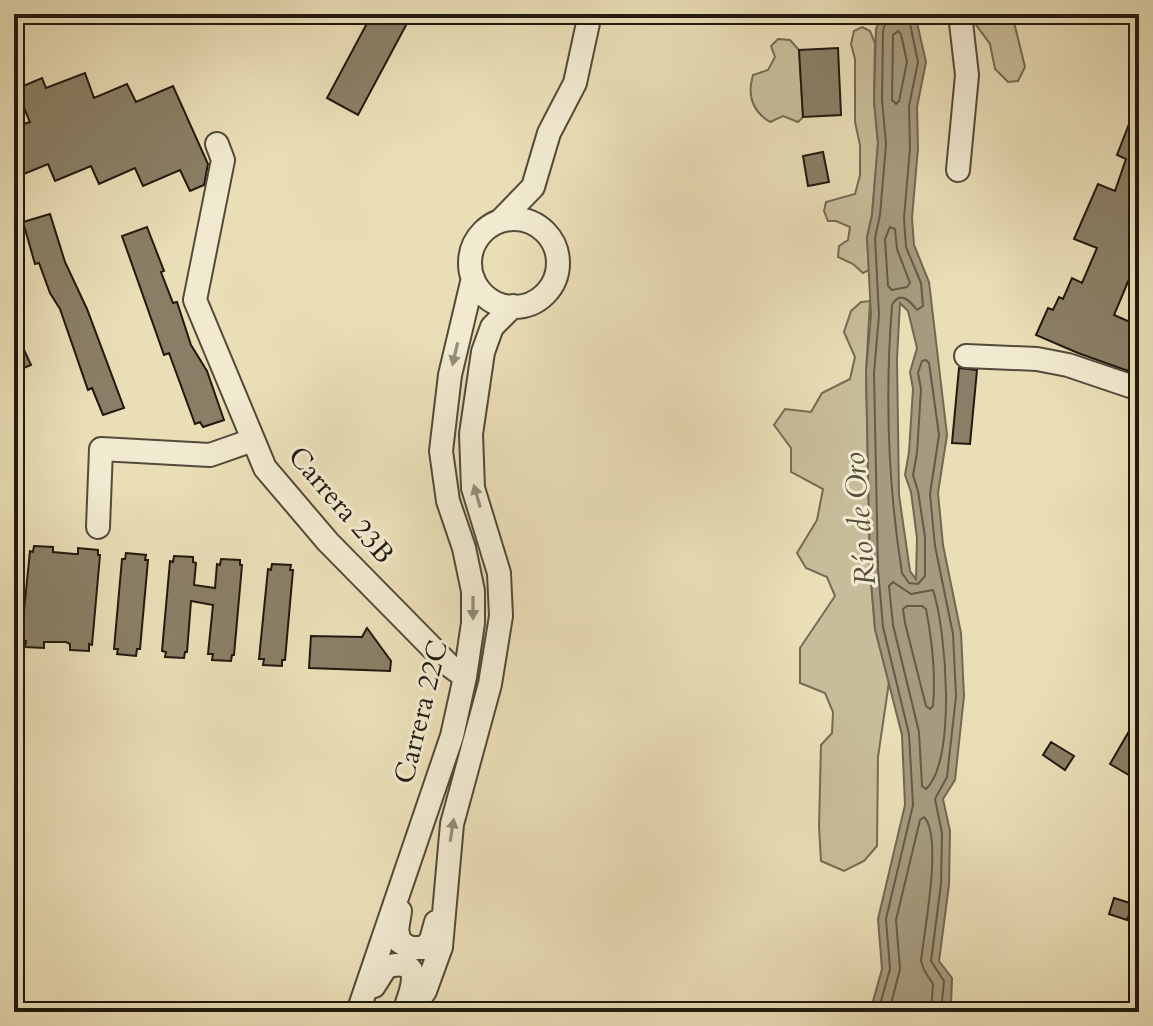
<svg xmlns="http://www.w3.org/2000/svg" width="1153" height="1026" viewBox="0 0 1153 1026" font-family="Cardo,serif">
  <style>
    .green { fill: #c8bd9a; stroke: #746b54; stroke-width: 2 }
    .water { fill: #a69b7e; stroke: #716752; stroke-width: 2; fill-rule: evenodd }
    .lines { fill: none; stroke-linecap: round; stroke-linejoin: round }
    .shore { stroke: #645a46; stroke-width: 2 }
    .building { fill: #8a7f66; stroke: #21190f; stroke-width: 2 }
    .minor-casing { stroke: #534a39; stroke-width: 26 }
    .minor { stroke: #f1ead0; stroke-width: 22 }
    .oneway { fill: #938c79 }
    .labels { text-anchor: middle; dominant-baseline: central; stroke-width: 6; stroke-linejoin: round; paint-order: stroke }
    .street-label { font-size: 28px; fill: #21190f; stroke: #f1ead0 }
    .water-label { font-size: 30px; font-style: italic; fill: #564d3b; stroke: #f1ead0 }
  </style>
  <rect width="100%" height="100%" fill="#eadeb7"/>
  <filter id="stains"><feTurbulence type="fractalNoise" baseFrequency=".0025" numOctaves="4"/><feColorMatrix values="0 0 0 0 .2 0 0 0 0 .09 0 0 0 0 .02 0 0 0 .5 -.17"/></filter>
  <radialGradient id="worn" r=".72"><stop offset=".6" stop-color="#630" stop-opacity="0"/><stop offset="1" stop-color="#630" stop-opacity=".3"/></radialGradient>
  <!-- green -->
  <path class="green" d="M968 14H1012L1025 67 1018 81 1008 82 995 69 990 44Z
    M862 27 870 31 875 43 874 101 878 143 872 215 867 237 869 270 863 273 853 264 838 257 839 246 848 240 850 227 836 221H828L824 211 826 202 855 194 860 175V145L855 122V59L851 44 854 31Z
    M778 39 790 40 799 50 803 117 798 122 783 116 770 122C752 111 747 95 753 75L768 70 775 57 771 46Z
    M870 301 866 372 870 569 875 629 889 682 878 757 877 846 864 861 844 871 821 861 819 827 821 745 832 733 833 712 825 693 800 683V648L835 596 827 577 806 568 797 553 817 520 823 489 791 472V448L774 425 785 409 811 412 822 393 850 379 855 357 844 332 851 311 861 302Z"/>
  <!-- water -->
  <path class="water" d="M882 14H915L926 62 917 107 918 148 912 218 914 245 929 282 947 435 938 493 943 545 961 633 964 696 955 780 943 799 950 831 949 885 939 961 952 978 951 1006 946 1012H870L882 969 878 919 905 805 902 735 875 629 870 569 866 372 871 315 867 237 872 215 878 143 874 101 876 29ZM900 303 908 311 917 348 910 372 913 389 909 452 905 475 911 492 917 538 916 579 910 571 899 495 897 359Z"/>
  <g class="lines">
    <!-- shore -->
    <path class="shore" d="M908 14 918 62 909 106 910 148 904 218 906 247 921 283 923 306 917 310C910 301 900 290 892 305 885 394 888 485 902 573L909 583 918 584 925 576V537L918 491 913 475 917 453 921 389 918 373 922 361 926 360 929 363 939 435 930 494 935 546 953 634 956 696 947 777 935 799 942 833 941 884 931 961 944 981 941 1012
      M898 31 901 34 907 62 899 101 896 104 892 100 893 35Z
      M890 227 895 229 897 249 910 283 907 287 892 290 888 286 885 239Z
      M893 582 911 594 933 590C946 629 957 760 926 789L922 786 919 732 893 625 889 586Z
      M907 606H922L926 609C932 640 936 674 933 706L930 709 926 706 905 623 903 609Z
      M878 1012 890 969 886 919 913 805 909 734 883 627 878 569 874 373 879 315 875 238 880 215 886 144 882 100 883 31 888 14
      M889 1012 900 969 896 920 920 820 924 817C943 836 924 932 921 961L924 970 933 984 931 1012"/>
  </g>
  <!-- building -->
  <path class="building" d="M372 14H412L358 115 327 98Z
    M838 48 841 115 803 117 799 50Z
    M85 73 94 98 127 84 136 102 173 86 208 164 204 185 190 191 180 170 143 186 135 168 99 184 91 166 55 181 48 164 14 178V127L30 122 16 89 42 78 46 88Z
    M1138 101 1139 266 1135 265 1114 315 1139 326V348L1128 371 1078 353 1036 335 1048 308 1053 310 1059 297 1063 299 1072 278 1082 283 1097 248 1074 239 1098 184 1115 191 1126 159 1117 155Z
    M823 152 829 182 808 186 803 156Z
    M50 214 65 262 87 309 124 408 103 415 92 388 88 390 60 309 50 293 39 263 35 264 23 222Z
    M147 227 164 271 161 272 173 303 177 302 191 345 207 371 224 420 203 427 200 422 195 424 169 353 164 355 122 236Z
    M14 328 31 365 14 372Z
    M959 368 977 370 970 444 952 443Z
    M34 546 53 547V552L75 554H78V548L98 550V555H100L92 645 89 644V651L70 650V644L66 642H44V648L25 647 26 641H21L30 551 33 552Z
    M126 553 146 555 145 560H148L140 649H137L136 656 117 654 118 649H114L122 559H125Z
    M174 556 193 557V562L196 563 194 585 215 588 217 564 220 565 221 559 240 560V565H242L234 655H232L231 661 212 660 213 654H208L213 605 191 601 187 652H185L184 658 165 657 166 652 162 651 170 561 173 562Z
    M272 564 291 565 290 570H293L285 660H282V666L263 665 264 659H259L268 569 271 570Z
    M367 628 391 661 390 671 309 668 311 636 362 637Z
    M1139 714V781L1110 764Z
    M1051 742 1074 756 1065 770 1043 755Z
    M1114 898 1133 904 1127 920 1109 914Z"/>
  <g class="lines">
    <defs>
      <path id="minor" d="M217 144 223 160 195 300 265 468 328 542 450 666 465 677
        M958 170 967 75 960 14
        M470 263a44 44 0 1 1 88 0a44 44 0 1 1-88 0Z
        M501 220 533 187 549 133 575 83 590 14
        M966 356 1037 359 1068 365 1139 389
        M98 527 101 449 210 455 253 440
        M400 911 397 930 400 942 410 948H424L431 940 436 922
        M374 986 386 967C420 957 415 981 407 1003
        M358 1012 452 736 465 677 473 623V591L464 548 448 501 441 451 450 375 473 278
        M410 1012 425 991 441 947 452 824 490 684 501 616 499 573 473 488 471 434 483 352 492 327 513 306"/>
    </defs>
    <!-- minor casing -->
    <use href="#minor" class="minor-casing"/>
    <!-- minor -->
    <use href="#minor" class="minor"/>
  </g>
  <!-- one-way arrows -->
  <defs><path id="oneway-solid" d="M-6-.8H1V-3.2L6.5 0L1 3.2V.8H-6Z" transform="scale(2)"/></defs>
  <g class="oneway">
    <use href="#oneway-solid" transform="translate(455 354) rotate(103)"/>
    <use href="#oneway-solid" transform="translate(477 496) rotate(-106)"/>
    <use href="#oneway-solid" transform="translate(473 608) rotate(90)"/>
    <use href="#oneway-solid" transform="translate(452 830) rotate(-81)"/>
  </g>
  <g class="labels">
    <!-- street labels -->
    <g class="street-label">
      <text transform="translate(341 505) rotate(49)">Carrera 23B</text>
      <text transform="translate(421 712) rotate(-76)">Carrera 22C</text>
    </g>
    <!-- water labels -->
    <g class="water-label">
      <text transform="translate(860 519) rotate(-95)">Río de Oro</text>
    </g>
  </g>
  <!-- margin -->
  <rect width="1153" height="1026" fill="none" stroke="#eadeb7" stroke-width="48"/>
  <rect x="16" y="16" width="1121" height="994" fill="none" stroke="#21190f" stroke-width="4"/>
  <rect x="24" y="24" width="1105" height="978" fill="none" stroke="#21190f" stroke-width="2"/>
  <rect width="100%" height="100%" filter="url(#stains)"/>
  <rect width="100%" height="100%" fill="url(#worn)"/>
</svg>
